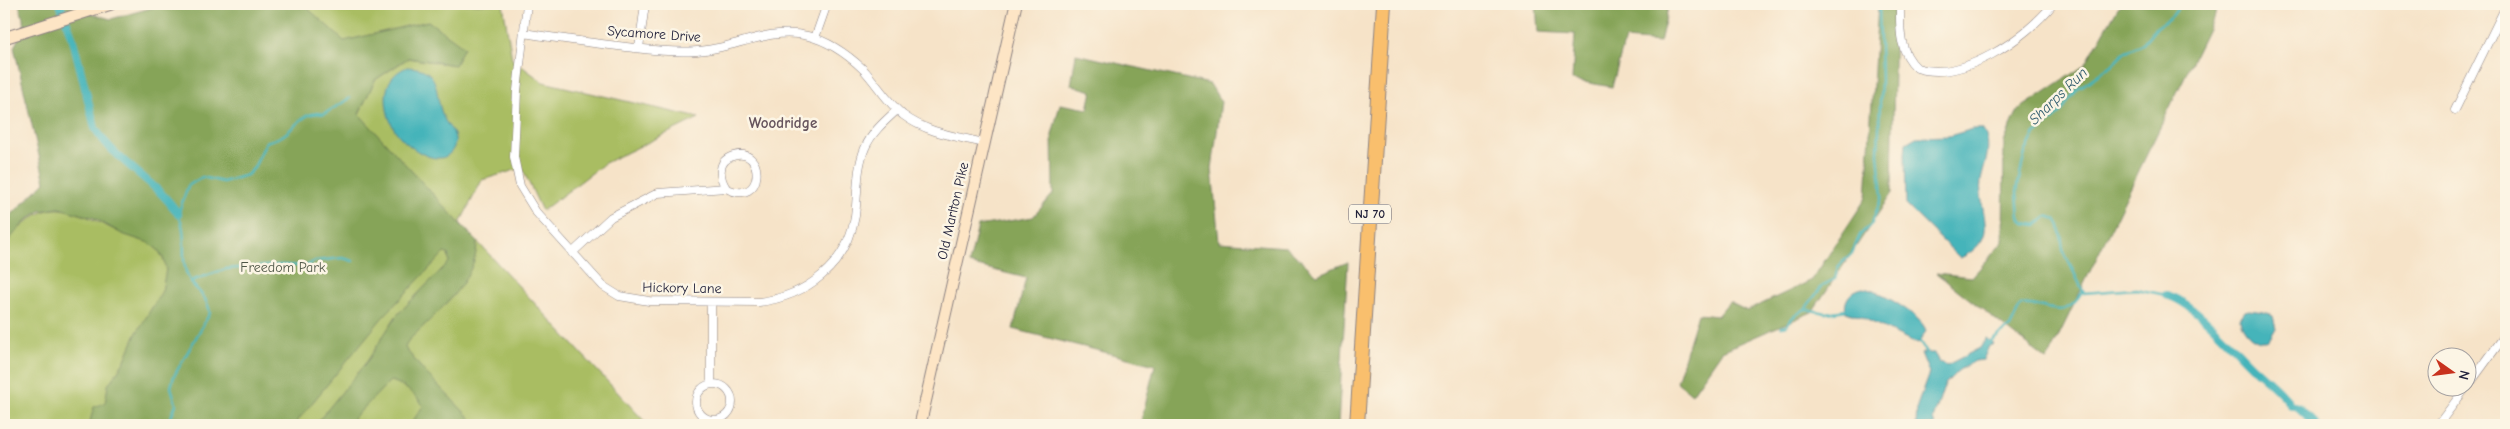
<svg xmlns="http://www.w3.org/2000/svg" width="2510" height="429" viewBox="0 0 2510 429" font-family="'Comic Neue',sans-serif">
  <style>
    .green { fill: #a9bd62; stroke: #66704e; fill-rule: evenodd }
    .forest { fill: #86a458; stroke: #54634a }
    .water { fill: #44b4ba; stroke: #336b7a }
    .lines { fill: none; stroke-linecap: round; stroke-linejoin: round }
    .stream { stroke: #44b4ba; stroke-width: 2.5 }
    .canal { stroke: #44b4ba; stroke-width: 8 }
    .street-casing { stroke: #8c8282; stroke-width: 9 }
    .secondary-casing { stroke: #8c8282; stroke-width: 13 }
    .highway-casing { stroke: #8c8282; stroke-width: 16 }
    .street { stroke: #fff; stroke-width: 8 }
    .secondary { stroke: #fde5c5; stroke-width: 11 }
    .highway { stroke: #f9bf6d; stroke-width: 14 }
    .labels { text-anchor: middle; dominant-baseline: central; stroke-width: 5; stroke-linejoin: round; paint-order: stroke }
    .shield { fill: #fcf5e5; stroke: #63616e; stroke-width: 1 }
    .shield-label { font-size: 12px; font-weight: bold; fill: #22223b }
    .street-label { font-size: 14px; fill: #22223b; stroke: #fcf5e5 }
    .park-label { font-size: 14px; fill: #515849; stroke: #fcf5e5 }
    .water-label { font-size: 15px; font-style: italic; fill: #305c6e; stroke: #fcf5e5 }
    .neighbourhood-label { font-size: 15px; font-weight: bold; fill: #66545d; stroke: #fcf5e5 }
  </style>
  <rect width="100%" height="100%" fill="#fcf5e5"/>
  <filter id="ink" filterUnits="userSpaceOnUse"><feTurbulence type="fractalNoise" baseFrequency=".02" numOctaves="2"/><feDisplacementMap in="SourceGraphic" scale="10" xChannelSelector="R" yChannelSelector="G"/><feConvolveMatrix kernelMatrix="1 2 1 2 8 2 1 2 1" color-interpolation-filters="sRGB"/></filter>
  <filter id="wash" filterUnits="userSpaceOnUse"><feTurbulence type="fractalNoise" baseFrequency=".0096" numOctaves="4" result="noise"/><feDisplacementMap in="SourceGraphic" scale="20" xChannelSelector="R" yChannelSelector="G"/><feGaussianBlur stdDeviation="1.12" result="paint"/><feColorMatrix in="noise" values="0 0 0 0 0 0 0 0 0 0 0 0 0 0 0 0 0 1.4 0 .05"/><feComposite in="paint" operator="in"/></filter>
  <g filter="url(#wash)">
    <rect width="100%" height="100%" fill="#f6e3c8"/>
    <!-- green -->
    <path class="green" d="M252 4H503L512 59 543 82 699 118 605 163 542 211 522 168 482 180 460 223 648 425H4V245C49 193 63 205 119 232ZM345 41 455 65 408 58 375 80 359 113Z"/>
    <!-- forest -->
    <path class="forest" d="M19 4H74L76 10 111 19 165 4H303L344 41 428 21 464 47 455 65 408 58 375 80 359 114 477 242C477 282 434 315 408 341L405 348 423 370 477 425H410L423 406C419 397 400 382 390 381L347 425H315L368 360 396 316 449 262 448 254 444 253 382 318 294 425H89L94 407 105 403 108 385 124 362 136 334 162 291 166 269 163 258 158 250 149 243 122 234 94 218 59 208 40 211 27 220 4 245V222L45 182 14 47 25 26Z
      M1536 4H1669L1660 42 1625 39 1612 87 1572 80 1575 34 1538 32Z
      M1878 4H1895L1892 193 1812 312 1722 351 1692 394 1677 382 1698 314 1717 316 1729 302 1747 311 1812 280 1866 198Z
      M2120 4H2220L2047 360 1936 273 1972 277 2003 242 2004 142 2018 110 2085 65Z
      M1076 54 1210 84 1221 102 1212 169 1219 242 1286 247 1317 275 1348 262 1338 425H1140L1155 365 1013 329 1026 278 969 264 978 226 1033 217 1053 194 1052 135 1060 104 1088 109 1092 91 1071 85Z"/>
    <!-- water -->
    <path class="water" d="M407 67C443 68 433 92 443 116 447 128 459 133 454 147 443 173 407 147 397 133 389 122 386 110 386 97 387 82 393 73 407 67Z
      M1973 129H1982C1994 144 1984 165 1981 181 1978 197 1990 225 1983 238 1979 247 1968 255 1960 258L1906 205 1905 154 1906 143 1916 137 1949 136Z
      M1863 288C1878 290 1923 316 1926 331L1918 344 1861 317 1846 312C1843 300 1851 290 1863 288Z
      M2249 310 2264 312 2273 316 2276 328 2269 340C2255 345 2242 331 2240 318L2245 311Z
      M1986 338 1994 344 1989 346 1983 360 1975 361 1959 370 1945 384 1933 419 1935 425H1916L1917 406 1929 373 1921 353H1934L1939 362 1947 365 1980 348Z"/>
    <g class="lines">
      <!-- stream -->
      <path class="stream" d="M191 281 226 269 281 265 306 266 315 261 343 258 353 261
        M2083 293 2136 289 2166 295
        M1805 309 1826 313 1846 310
        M1781 327 1786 326 1793 317 1805 309 1823 285 1835 279 1838 267 1852 253 1860 235 1872 223 1882 196 1878 154 1881 80 1879 4
        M1919 341 1928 355
        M1989 343 2010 327 2021 305C2048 302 2064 325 2083 291L2063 250 2060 226 2056 219 2047 216 2036 225 2024 223 2019 217 2017 192 2020 174 2025 153 2034 135 2060 114 2068 101 2079 88 2112 65 2126 51 2143 44 2157 27 2172 16 2181 4
        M168 425 176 404 171 387 174 376 210 313C206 292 196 293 188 277 179 258 189 234 178 214L188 186 202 177 223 182 247 175 254 168 266 142C271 140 277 139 282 136 297 127 304 109 324 114L350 98"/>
      <!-- canal -->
      <path class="canal" d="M60 4 72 36 95 128C116 163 156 180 178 214
        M2166 295C2195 302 2233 348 2255 369 2267 380 2282 391 2291 405L2298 407 2317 425"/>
    </g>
  </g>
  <g filter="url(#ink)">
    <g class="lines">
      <defs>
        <path id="street" d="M527 4 517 91 514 157 520 186 536 212 603 286 619 296 649 301 759 302C807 296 847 265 855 216 858 193 856 169 865 148 872 132 885 121 897 110
          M1900 4C1900 27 1898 51 1917 68 1962 83 2026 38 2053 4
          M524 33C555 38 586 42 618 46 644 49 671 53 697 51 735 49 769 26 808 36 828 41 848 55 863 69 877 84 887 102 903 115 927 133 955 136 984 143
          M815 38 827 4
          M639 48 645 4
          M2455 110 2506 6
          M572 253 611 217 658 193 726 188C765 209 766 145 733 156 717 161 719 177 726 188
          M711 383V302
          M696 402a18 18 0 1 1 36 0a18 18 0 1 1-36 0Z
          M2468 386 2506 334
          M2438 425 2467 386"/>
        <path id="secondary" d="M4 38 111 4
          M920 425 1016 4"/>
        <path id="highway" d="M1357 425 1384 4"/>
      </defs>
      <!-- street casing -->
      <use href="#street" class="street-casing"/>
      <!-- secondary casing -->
      <use href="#secondary" class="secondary-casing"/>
      <!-- highway casing -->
      <use href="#highway" class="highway-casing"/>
      <!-- street -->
      <use href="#street" class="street"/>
      <!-- secondary -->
      <use href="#secondary" class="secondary"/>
      <!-- highway -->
      <use href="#highway" class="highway"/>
    </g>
  </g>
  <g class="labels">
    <!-- shield labels -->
    <rect class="shield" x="1349" y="204.5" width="42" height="19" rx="4"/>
    <g class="shield-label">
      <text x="1370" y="214">NJ 70</text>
    </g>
    <!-- street labels -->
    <g class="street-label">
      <text transform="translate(654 34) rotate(4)">Sycamore Drive</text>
      <text transform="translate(953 211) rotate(-77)">Old Marlton Pike</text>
      <text transform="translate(682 288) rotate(1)">Hickory Lane</text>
    </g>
    <!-- park labels -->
    <g class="park-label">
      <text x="283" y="267">Freedom Park</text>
    </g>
    <!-- water labels -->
    <g class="water-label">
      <text transform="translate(2058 96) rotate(-44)">Sharps Run</text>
    </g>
    <!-- neighbourhood labels -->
    <g class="neighbourhood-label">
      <text x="783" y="123">Woodridge</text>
    </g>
  </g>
  <!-- margin -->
  <rect width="2510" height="429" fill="none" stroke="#fcf5e5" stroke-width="20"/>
  <!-- north arrow -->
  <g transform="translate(2452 372) rotate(104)"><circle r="24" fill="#fcf5e5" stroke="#a5a1a1"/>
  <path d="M0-4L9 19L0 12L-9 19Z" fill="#c8321e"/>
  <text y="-8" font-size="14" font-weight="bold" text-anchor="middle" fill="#22223b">N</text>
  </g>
</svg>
